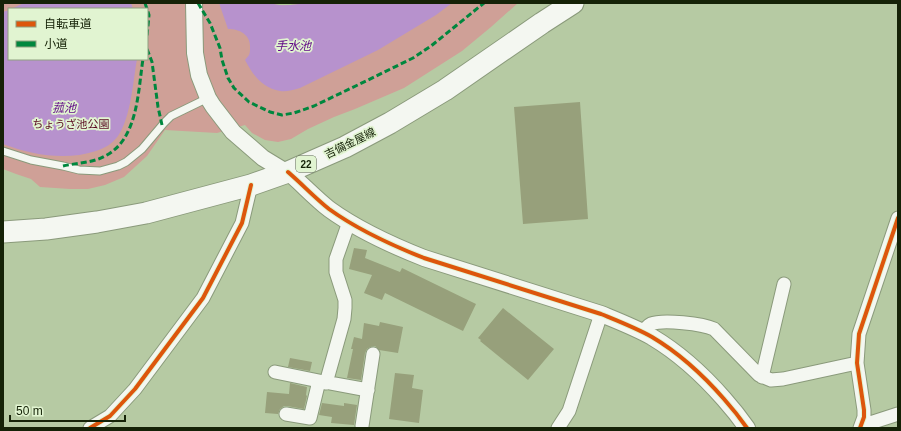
<svg xmlns="http://www.w3.org/2000/svg" width="901" height="431" viewBox="0 0 901 431" font-family="Arial,'Noto Sans JP',sans-serif">
  <style>
    .green { fill: #cfa097; fill-rule: evenodd }
    .water { fill: #b792cd }
    .building { fill: #97a07b }
    .lines { fill: none; stroke-linecap: round; stroke-linejoin: round }
    .service-casing { stroke: #8a9a7b; stroke-width: 9 }
    .minor-casing { stroke: #8a9a7b; stroke-width: 15 }
    .tertiary-casing { stroke: #8a9a7b; stroke-width: 18 }
    .primary-casing { stroke: #8a9a7b; stroke-width: 23 }
    .service { stroke: #f4f7f1; stroke-width: 7 }
    .minor { stroke: #f4f7f1; stroke-width: 13 }
    .tertiary { stroke: #f4f7f1; stroke-width: 16 }
    .primary { stroke: #f4f7f1; stroke-width: 21 }
    .quiet { stroke: #00873e; stroke-width: 3; stroke-dasharray: 6 3; stroke-linecap: butt }
    .cycleway-casing { stroke: #e1f4d1; stroke-width: 6 }
    .cycleway { stroke: #dd560c; stroke-width: 4 }
    .labels { text-anchor: middle; dominant-baseline: central; stroke-width: 3.5; stroke-linejoin: round; paint-order: stroke }
    .shield { fill: #e1f4d1; stroke: #526144; stroke-width: 1 }
    .shield-label { font-size: 10px; font-weight: bold; fill: #152207 }
    .park-label { font-size: 11px; fill: #590920; stroke: #e1f4d1 }
    .street-label { font-size: 11px; fill: #152207; stroke: #e1f4d1 }
    .water-label { font-size: 12px; font-style: italic; fill: #5f0586; stroke: #e1f4d1 }
  </style>
  <rect width="100%" height="100%" fill="#b6caa3"/>
  <!-- green -->
  <path class="green" d="M3 3H270C281 7 294 5 306 3H518L491 27 462 51 404 88 355 109 334 117 308 129 291 139 278 142 265 140 252 133 245 125 217 133 165 130 147 156 124 177 105 185 88 189H70L40 187 31 179 16 174 3 169ZM9 9H147V59H9Z"/>
  <!-- water -->
  <path class="water" d="M24 3H131L133 9H11Z
    M219 3H270C281 7 294 5 306 3H452L436 15 378 50 300 88C293 90 286 92 280 91 262 88 253 75 245 60 246 58 248 57 249 55 250 53 250 50 250 48 251 35 240 29 228 29Z
    M9 10V59H137C133 81 131 117 118 136 112 144 105 148 96 151 65 161 33 155 3 144V12Z"/>
  <!-- building -->
  <path class="building" d="M580 102 588 219 523 224 514 107Z
    M354 248 367 250 365 258 400 272 402 268 476 304 463 331 385 293 382 300 364 293 372 275 349 269Z
    M503 308 554 349 528 380 480 341 481 340 478 338Z
    M380 322 403 327 398 353 379 350 375 346 370 347 367 349 365 353 361 380 347 378 353 349H351L354 337 362 339 364 323 379 326Z
    M290 358 312 362 310 371 288 367Z
    M395 373 414 375 412 388 423 390 419 423 389 419Z
    M290 383 307 387 306 395 307 396 304 409 287 406H284L280 409 278 414 265 413 267 392 289 394Z
    M322 403 344 406V403L357 405 354 425 331 423 332 417 319 415Z"/>
  <g class="lines">
    <defs>
      <path id="service" d="M3 151 31 160 63 166 79 170 100 171 118 166 126 162 142 149 164 123 171 116 208 98"/>
      <path id="minor" d="M643 333C645 329 647 326 651 324 663 319 703 324 714 329L759 375 771 380 783 379 857 363
        M275 372 319 381 368 390
        M762 377 784 284
        M326 383 344 319 345 308V300L336 272V259L349 222
        M286 414 310 418 319 381
        M362 426 373 354
        M861 426 898 414
        M90 428 110 416 135 389 203 298 242 223 251 185
        M558 428 569 411 601 314
        M860 428 864 417V410L857 363 859 334 898 218"/>
      <path id="tertiary" d="M194 3 195 53 199 75 208 98 213 106 233 132 263 158 286 172
        M288 172C302 184 315 198 329 209 358 230 391 245 424 258L601 314C618 321 636 328 652 337 679 353 703 375 724 399 732 408 740 418 747 428"/>
      <path id="primary" d="M3 232 46 229 97 222 146 213 251 185 288 172 345 147 390 123 445 90 542 23 573 3"/>
    </defs>
    <!-- service casing -->
    <use href="#service" class="service-casing"/>
    <!-- minor casing -->
    <use href="#minor" class="minor-casing"/>
    <!-- tertiary casing -->
    <use href="#tertiary" class="tertiary-casing"/>
    <!-- primary casing -->
    <use href="#primary" class="primary-casing"/>
    <!-- service -->
    <use href="#service" class="service"/>
    <!-- minor -->
    <use href="#minor" class="minor"/>
    <!-- tertiary -->
    <use href="#tertiary" class="tertiary"/>
    <!-- primary -->
    <use href="#primary" class="primary"/>
    <!-- quiet -->
    <path class="quiet" d="M145 3 149 15 147 36
      M198 3 210 23 220 48 222 60 228 78 234 88 249 102 270 112 282 115 294 113 314 106 366 81 413 58 431 46 484 3
      M147 49 152 62 158 107 162 125
      M63 166C76 163 93 163 105 156 138 140 138 91 143 59"/>
    <defs>
      <path id="cycleway" d="M288 172C302 184 315 198 329 209 358 230 391 245 424 258L601 314C618 321 636 328 652 337 679 353 703 375 724 399 732 408 740 418 747 428
        M90 428 110 416 135 389 203 298 242 223 251 185
        M860 428 864 417V410L857 363 859 334 898 218"/>
    </defs>
    <!-- cycleway casing -->
    <use href="#cycleway" class="cycleway-casing"/>
    <!-- cycleway -->
    <use href="#cycleway" class="cycleway"/>
  </g>
  <g class="labels">
    <!-- shield labels -->
    <rect class="shield" x="296" y="156" width="20" height="16" rx="3"/>
    <g class="shield-label">
      <text x="306" y="164">22</text>
    </g>
    <!-- park labels -->
    <g class="park-label">
      <text x="71" y="124">ちょうざ池公園</text>
    </g>
    <!-- street labels -->
    <g class="street-label">
      <text transform="translate(350 143) rotate(-26)">吉備金屋線</text>
    </g>
    <!-- water labels -->
    <g class="water-label">
      <text x="293" y="46">手水池</text>
      <text x="64" y="108">菰池</text>
    </g>
  </g>
  <!-- border -->
  <rect width="901" height="431" fill="none" stroke="#152207" stroke-width="8"/>
  <!-- legend -->
  <rect x="8" y="8" width="140" height="52" fill="#e1f4d1" stroke="#8fa080"/>
  <rect x="16" y="21" width="20" height="6" fill="#dd560c" stroke="#8fa080"/>
  <text x="44" y="28" font-size="12" fill="#152207">自転車道</text>
  <rect x="16" y="41" width="20" height="6" fill="#00873e" stroke="#8fa080"/>
  <text x="44" y="48" font-size="12" fill="#152207">小道</text>
  <!-- scale -->
  <path d="M10 415v6h115v-6" fill="none" stroke="#152207" stroke-width="2"/>
  <text x="16" y="415" font-size="12" fill="#152207" stroke="#e1f4d1" stroke-width="3" paint-order="stroke">50 m</text>
</svg>
